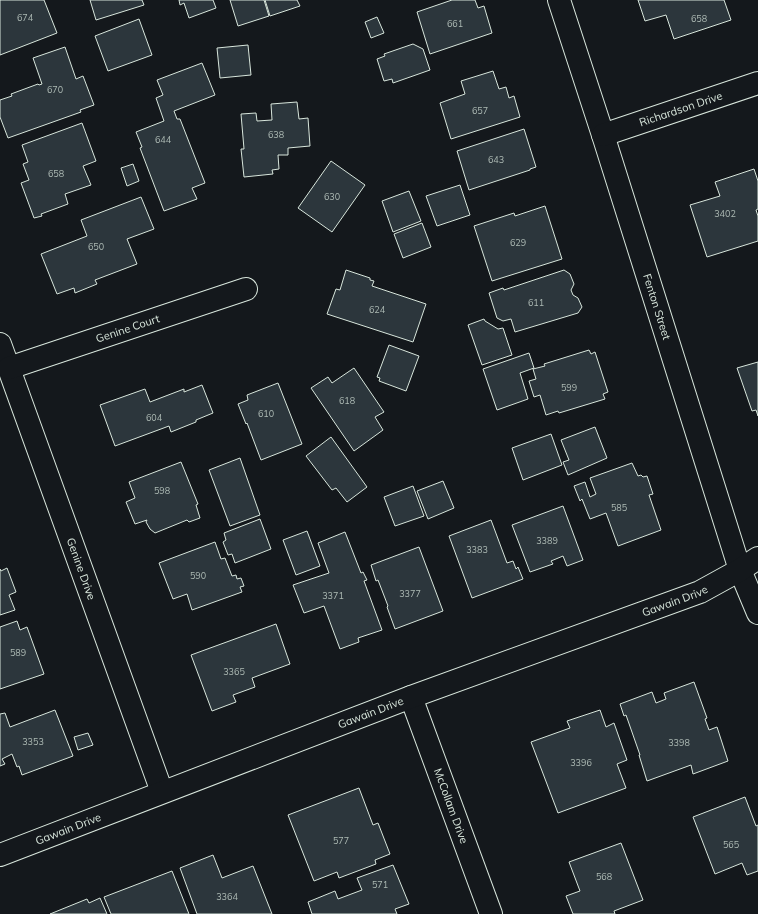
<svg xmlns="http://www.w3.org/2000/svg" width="758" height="914" viewBox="0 0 758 914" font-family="Mulish,sans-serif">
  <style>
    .building { fill: #2c363c; stroke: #d8e6dc }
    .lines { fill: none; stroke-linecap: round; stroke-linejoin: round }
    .minor-casing { stroke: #d8e6dc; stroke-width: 24 }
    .minor { stroke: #14181c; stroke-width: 22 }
    .labels { text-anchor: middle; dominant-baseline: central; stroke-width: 3; stroke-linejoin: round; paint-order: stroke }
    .number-label { font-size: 9px; fill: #adbab4 }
    .street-label { font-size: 11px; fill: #d8e6dc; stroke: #14181c }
  </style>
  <rect width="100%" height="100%" fill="#14181c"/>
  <!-- building -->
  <path class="building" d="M0 0H44L57 33 0 55Z
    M90 0H142L144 5 96 20Z
    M179 0H213L216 8 189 18 184 3 180 5Z
    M230 0H264L269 16 238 26Z
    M265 0H297L300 6 270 16Z
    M452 0H475L478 8 484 6 492 33 430 54 417 12Z
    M638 0H724L731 20 674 39 666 15 645 21Z
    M377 17 384 33 371 38 365 22Z
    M139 19 152 55 108 71 95 36Z
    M413 44 423 49 430 70 393 83 392 79 384 81 377 59 385 56 384 54Z
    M248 45 251 75 220 78 217 48Z
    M65 47 76 79 83 76 94 105 80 110 81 112 8 138 0 117V100L12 96 11 94 38 84 39 85 42 84 33 58Z
    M202 63 215 95 174 111 177 119H180L205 183 192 188 197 199 164 211 140 148 142 147 136 132 164 121 156 98 163 95 157 80Z
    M493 71 499 89 506 87 509 98 514 96 520 117 451 139 440 103 465 94 461 81Z
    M297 102 299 119 308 118 310 146 288 148V155H278L279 169 272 170 273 174 244 177 241 149H244L241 114 256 113 257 121 272 120 271 104Z
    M82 123 96 161 83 166 91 185 65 194 68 204 41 214 42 216 34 218 21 183 29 180 23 164 28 162 22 145Z
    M524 129 536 167 530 169V170L469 190 457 151Z
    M331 161 365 185 332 232 298 208Z
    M133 164 139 181 127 186 121 168Z
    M754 169 758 181V209L756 210 758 216V241L707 257 690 205 720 196 715 182Z
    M460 185 470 215 437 226 426 196Z
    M409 191 421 221 393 232 382 201Z
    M141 197 154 229 127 239 137 264 95 280 97 284 75 293 74 288 57 294 41 254 87 236 81 220Z
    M545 206 562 259 492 281 474 226 514 213 515 216Z
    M422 223 431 247 403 258 394 234Z
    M346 270 370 278V280L374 281 372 286 426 304 413 342 327 314 336 289 340 290Z
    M564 270 570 274 574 284 571 290 573 295 578 298 582 307 578 313 515 332 511 319 503 321 497 318 489 293 503 288 504 290Z
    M484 319 485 321 498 329 503 328 512 355 482 365 468 325Z
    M389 345 419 356 406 391 379 381 380 378 377 377Z
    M589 350 591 354 595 352 608 392 603 394 605 399 559 413 558 411 546 415 540 395 534 397 529 381 536 379 533 369 545 366 544 364Z
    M529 353 534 368 520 373 528 399 497 410 483 369Z
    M758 362V416L756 410 752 411 737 368Z
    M354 368 384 412 375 417 383 430 354 451 311 388 328 377 332 383Z
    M278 383 302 444 261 460 247 423 246 424 238 404 248 400 247 395Z
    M202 385 213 413 196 420V422L171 432 169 426 115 446 100 405 145 389 150 402 184 389V392Z
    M595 427 607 458 568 475 563 462 569 460 561 440Z
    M551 434 562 465 523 480 512 448Z
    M331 437 367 487 347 502 336 488 332 490 306 456Z
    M240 458 260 515 230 526 209 470Z
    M181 462 198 504 196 505 200 518 189 522 187 520 155 533 150 529 146 522 147 520 135 524 126 502 135 498 129 482Z
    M632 463 638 476 641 475 643 477 647 476 653 494 649 495 661 530 618 546 606 513 590 519 582 499 580 501 574 486 585 482 590 497 596 494 590 478Z
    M443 481 454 508 428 519 417 491Z
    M413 486 424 516 395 526 384 497Z
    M563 506 583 560 567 566 563 556 551 561 553 564 530 572 512 525Z
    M260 519 271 549 235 563 232 554 228 555 223 542 226 540 224 533Z
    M491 520 507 563 513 561 516 569 518 567 523 579 472 598 449 536Z
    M307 531 320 566 296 575 283 540Z
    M345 532 361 573 363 572 367 580 364 581 382 630 358 638 359 642 340 649 324 606 304 613 293 585 329 573 318 543Z
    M215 542 221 559 225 558 232 576 236 575 237 579 241 578 244 586 240 587 242 592 192 610 187 594 173 599 159 563Z
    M419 547 443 611 395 629 387 607 388 606 378 580 376 581 371 565Z
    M7 568 16 592 9 595 15 610 0 615V569L1 571Z
    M17 621 20 630 27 627 44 674 0 689V627Z
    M276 624 290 664 252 678 255 687 233 695 236 702 212 711 191 655Z
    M694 682 707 718 705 719 709 730 717 727 728 761 693 774 691 765 647 781 639 755H640L626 715 624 716 620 704 652 692 656 703 666 699 664 693Z
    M55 710 73 756 22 775 19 766 17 767 12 754 2 759 5 764 0 766V714L5 713 10 727Z
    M600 710 606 727 614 723 627 760 617 764 626 788 558 813 531 742 570 728 567 721Z
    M88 733 93 745 78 750 74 737Z
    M359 788 373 825 378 823 390 854 375 860 376 864 339 878 337 872 314 881 288 815Z
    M745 797 756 826 758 825V871L747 875 742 863 715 874 693 817Z
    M621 843 643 900 614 911 615 914H573L566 896 580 891 569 862Z
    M213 855 222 878 253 866 272 914H197L180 868Z
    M393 865 409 904 395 909 397 914H312L308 902 335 891 338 899 362 890 357 878Z
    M172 871 189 914H111L104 897Z
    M100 898 107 914H50L87 899 89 903Z"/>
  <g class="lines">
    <defs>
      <g id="minor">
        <path id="s1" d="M559 0 603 135 740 570 758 613"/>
        <path id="s2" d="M603 135 758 83"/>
        <path id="s3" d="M0 344 162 792"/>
        <path id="s4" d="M9 368 246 289"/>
        <path id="s5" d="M411 697 491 914"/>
        <path id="s6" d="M0 855 411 697 700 592 740 570 758 558"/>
      </g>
    </defs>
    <!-- minor casing -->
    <use href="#minor" class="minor-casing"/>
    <!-- minor -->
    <use href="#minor" class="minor"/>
  </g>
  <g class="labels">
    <!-- number labels -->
    <g class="number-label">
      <text x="25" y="17">674</text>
      <text x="699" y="18">658</text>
      <text x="455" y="23">661</text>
      <text x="55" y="89">670</text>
      <text x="480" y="110">657</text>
      <text x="276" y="134">638</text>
      <text x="163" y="139">644</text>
      <text x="496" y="159">643</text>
      <text x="56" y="173">658</text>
      <text x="332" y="196">630</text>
      <text x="725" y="213">3402</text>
      <text x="518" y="242">629</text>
      <text x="96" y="246">650</text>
      <text x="536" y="302">611</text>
      <text x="377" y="309">624</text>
      <text x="569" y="387">599</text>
      <text x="347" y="400">618</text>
      <text x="266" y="413">610</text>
      <text x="154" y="417">604</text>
      <text x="162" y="490">598</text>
      <text x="619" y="507">585</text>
      <text x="547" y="540">3389</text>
      <text x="477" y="549">3383</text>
      <text x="198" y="575">590</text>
      <text x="410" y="593">3377</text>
      <text x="333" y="595">3371</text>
      <text x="18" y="652">589</text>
      <text x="234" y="671">3365</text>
      <text x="33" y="741">3353</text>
      <text x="679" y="742">3398</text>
      <text x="581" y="762">3396</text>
      <text x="341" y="840">577</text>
      <text x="731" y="844">565</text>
      <text x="604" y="876">568</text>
      <text x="380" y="884">571</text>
      <text x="227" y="896">3364</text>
    </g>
    <!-- street labels -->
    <g class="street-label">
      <text stroke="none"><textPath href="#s2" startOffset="82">Richardson Drive</textPath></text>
      <text stroke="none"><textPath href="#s1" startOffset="322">Fenton Street</textPath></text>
      <text stroke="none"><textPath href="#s4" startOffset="125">Genine Court</textPath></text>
      <text stroke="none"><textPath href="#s3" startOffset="239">Genine Drive</textPath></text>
      <text stroke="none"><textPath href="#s6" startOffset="721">Gawain Drive</textPath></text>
      <text stroke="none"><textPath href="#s6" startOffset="397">Gawain Drive</textPath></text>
      <text stroke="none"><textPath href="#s5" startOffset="116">McCollam Drive</textPath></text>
      <text stroke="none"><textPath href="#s6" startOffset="73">Gawain Drive</textPath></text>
    </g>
  </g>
</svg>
